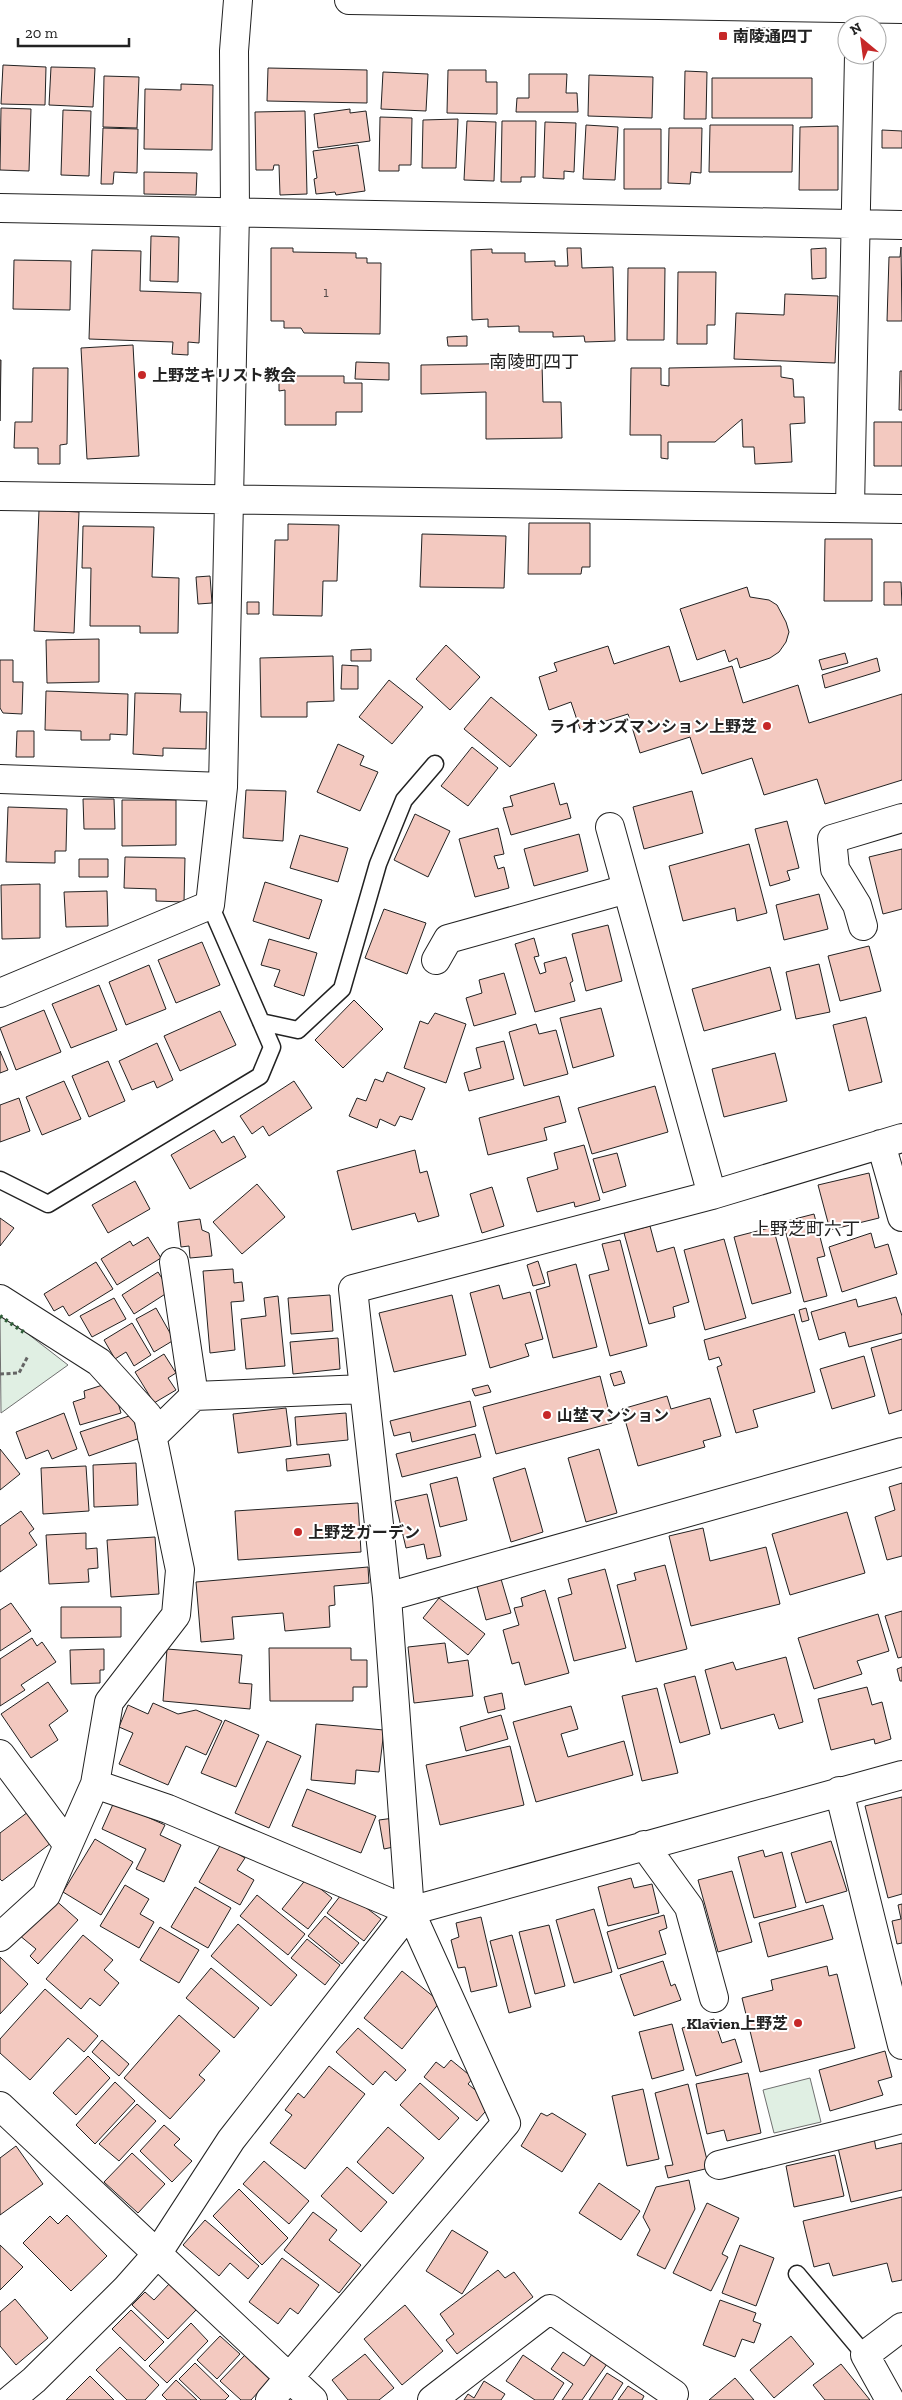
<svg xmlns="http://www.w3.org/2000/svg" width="902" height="2400" viewBox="0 0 902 2400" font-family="'Zilla Slab','Noto Sans JP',serif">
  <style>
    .green { fill: #e0efe3; stroke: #6f6f6f }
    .building { fill: #f3c9c0; stroke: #222 }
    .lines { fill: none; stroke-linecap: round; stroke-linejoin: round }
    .lane-casing { stroke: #222; stroke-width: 19 }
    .street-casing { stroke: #222; stroke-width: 30 }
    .primary-casing { stroke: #222; stroke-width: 30 }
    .path { stroke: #646464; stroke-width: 3; stroke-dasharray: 4 2.5; stroke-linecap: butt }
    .lane { stroke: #fff; stroke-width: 16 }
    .street { stroke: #fff; stroke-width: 28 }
    .primary { stroke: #fff; stroke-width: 28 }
    .hedge { stroke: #2f5e38; stroke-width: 4; stroke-dasharray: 2.5 4; stroke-linecap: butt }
    .poi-dot { fill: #c62828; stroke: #fff; stroke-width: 2 }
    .labels { text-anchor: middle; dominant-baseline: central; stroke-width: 4; stroke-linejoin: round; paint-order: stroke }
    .number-label { font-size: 14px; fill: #564c4a }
    .poi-label { font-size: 16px; font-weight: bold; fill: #222; stroke: #fff; text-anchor: start }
    .neighbourhood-label { font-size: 18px; fill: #222; stroke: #fff }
  </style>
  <rect width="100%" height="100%" fill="#fff"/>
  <!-- green -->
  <path class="green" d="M0 1316 19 1327 68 1365 1 1413Z
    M810 2078 821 2122 774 2133 763 2090Z"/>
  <!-- building -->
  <path class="building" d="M746 28H778V42H746Z
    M3 65 46 67 45 105 1 104Z
    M51 67 95 68 93 107 49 105Z
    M268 68 367 70V103L267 101Z
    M448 70H486V82H497V114L447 113Z
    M685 71 707 72 706 119H684Z
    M383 72 428 74 426 111 381 109Z
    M529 74H567L566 93H577L578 112H516L517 98H529Z
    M589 75 653 77 652 118 588 116Z
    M104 76 139 77 137 128 103 127Z
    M712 78H812V118H712Z
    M181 84 213 85 212 150 144 149 145 89 181 90Z
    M1 108 31 109 29 171 0 170Z
    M350 109V113L366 111 370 141 318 148 314 114Z
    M63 110 91 111 89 176 61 175Z
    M305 111 307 194 280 195 279 165H274L273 170H256L255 112Z
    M380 117 412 118 411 165H399V171H379Z
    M458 119 456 168H422L423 120Z
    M467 121 496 122 494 181 464 180Z
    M502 121H536L535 177H521V182H501Z
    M545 122 576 123 574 172 564 171V179L543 178Z
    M586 125 618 127 615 180 583 179Z
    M710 125H793L792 172H709Z
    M838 126V190H799L800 127Z
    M103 128 138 129 137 173 114 172 113 184H101Z
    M669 128H702L701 173 691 172 690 184 668 183Z
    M624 129H661V189H624Z
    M882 130 902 131V148H882Z
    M358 145 365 191 336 195 335 192 316 194 314 179 317 178 313 151Z
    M144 172 197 173 196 195 144 194Z
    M151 236 179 237 178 282 150 281Z
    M901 247 902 321H887L889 257H900Z
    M271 248H293V252L356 253V258H367V263H381L380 334 304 333 301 328H284V321H271Z
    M567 248H581L582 268 613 267 615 341 585 342 584 336 553 337V332H519V326L488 327V319L472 320 471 250 492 249V253H525V262L555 261V266H568Z
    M826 248V278L812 279 811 249Z
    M92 250 141 251 140 291 201 293 199 343 188 342V355L172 354 173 342 89 339Z
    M14 260 71 261 70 310 13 309Z
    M628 268H665L664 340H627Z
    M678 272H716L715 325H707V344H677Z
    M785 294 838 296 835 363 734 359 736 313 784 315Z
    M467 336V346H448L447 337Z
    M133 345 139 456 87 459 81 348Z
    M0 360H1L0 421Z
    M356 362 389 363V380L355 379Z
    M542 363 543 402H561L562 438 486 439V392L421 394V365Z
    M781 366V377L793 379 794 397H804L805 423 790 424 792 462 755 464 754 447H743L742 419 715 442H668V459L661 458V435H630L631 368H661V385L669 386V368Z
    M33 368H68L67 444 60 445V464H38V448H14L15 422H32Z
    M900 371H902V410H899Z
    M279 376H344V383H362V412H336V425H285V390L279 391Z
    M874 422H902V466H874Z
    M39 510 79 512 74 633 34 631Z
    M529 523H590V567H582L581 574H528Z
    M288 524 339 525 337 581H323L322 616 273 615 275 540H288Z
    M83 526 154 527 152 577 179 578 178 633H140V626H90L91 568H82Z
    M422 534 506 536 504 588 420 587Z
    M825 539H872V601H824Z
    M210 576 212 603 198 604 196 577Z
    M884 582H901L902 605H884Z
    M747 587 750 597 769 600 777 605 786 622 789 632 786 642 779 652 770 658 740 668 737 658 729 662 725 650 697 660 680 609Z
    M247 602H259V614H247Z
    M99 639V682L47 683 46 640Z
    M446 645 480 677 450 710 416 679Z
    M608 646 614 664 669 646 680 682 732 666 743 703 798 685 809 723 902 694V780L825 804 817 779 764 795 752 758 702 774 690 737 640 753 628 714 580 729 571 702 549 710 539 677 557 671 554 663Z
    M371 649V661H351V650Z
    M845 653 848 663 822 670 819 660Z
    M333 656 334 701 307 702V717H261L260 658Z
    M877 658 880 671 825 688 822 675Z
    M0 660H13V682H23L22 714 3 713 0 708Z
    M342 665 358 666V689H341Z
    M389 680 423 707 392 744 359 717Z
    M46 691 128 694 127 735 110 734V740H81V731L45 730Z
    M135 693 181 694 180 712H207L206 749 163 748V756L133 754Z
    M491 697 537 735 510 767 464 729Z
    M17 731H34V757H16Z
    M338 744 364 756 360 765 378 772 360 811 317 792Z
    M472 747 498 768 468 806 441 786Z
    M554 783 560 805 567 803 571 818 511 835 503 808 513 806 510 796Z
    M246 790 286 791 283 841 243 838Z
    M692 791 703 833 644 849 633 807Z
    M83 799H114L115 829H84Z
    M122 800H176V845L122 846Z
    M8 807 67 809 66 851H55V863L6 862Z
    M415 814 450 831 428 877 394 860Z
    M787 821 799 868 787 871 790 880 770 886 755 829Z
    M498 828 504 854 494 856 498 869 504 867 509 888 475 897 459 839Z
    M579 834 588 871 534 886 524 849Z
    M300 835 348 848 338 882 290 868Z
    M749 844 767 913 737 921 735 908 683 921 669 866Z
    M902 849V909L883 914 869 857Z
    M125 857 185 858 184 902 156 901V889L124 888Z
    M79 859H108V877H79Z
    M265 882 322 900 309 939 253 921Z
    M40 884V938L2 939 1 885Z
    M107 891 108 926 66 927 64 892Z
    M819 894 828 929 784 940 776 905Z
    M384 909 426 923 407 974 365 958Z
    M608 925 622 981 586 991 572 934Z
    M534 938 539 956 534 957 540 974 546 972 544 963 566 957 573 981 570 983 575 1001 535 1012 515 944Z
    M269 939 317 953 304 996 274 986 280 970 261 965Z
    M202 942 220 985 176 1003 158 960Z
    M869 946 881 991 840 1001 828 956Z
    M819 964 830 1012 796 1019 786 972Z
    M149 965 166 1009 126 1025 109 982Z
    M770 967 781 1010 704 1031 692 989Z
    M504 973 516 1014 474 1026 466 998 482 993 479 980Z
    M99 985 117 1030 71 1048 52 1004Z
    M354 1000 383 1029 343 1068 315 1040Z
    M601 1008 614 1056 573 1068 560 1018Z
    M44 1010 61 1052 16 1070 0 1028Z
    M220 1011 236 1045 180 1071 164 1036Z
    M435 1013 466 1024 446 1083 404 1068 420 1021 428 1024Z
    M866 1017 882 1082 849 1091 833 1025Z
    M536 1024 539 1034 556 1030 568 1074 524 1086 509 1032Z
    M504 1041 514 1079 469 1091 464 1073 481 1068 476 1048Z
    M157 1043 173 1080 157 1088 154 1081 132 1090 119 1061Z
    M0 1051 8 1070 0 1073Z
    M775 1053 787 1101 724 1117 712 1069Z
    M108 1061 125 1101 89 1117 72 1076Z
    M387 1072 425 1088 412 1120 400 1116 395 1126 380 1119 377 1128 349 1116 357 1098 366 1101 375 1079 383 1082Z
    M64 1081 81 1119 42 1135 26 1097Z
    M294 1081 312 1108 269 1136 263 1126 252 1134 240 1116Z
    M655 1086 668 1132 592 1154 578 1108Z
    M559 1096 566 1122 544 1128 547 1140 488 1155 479 1118Z
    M19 1098 30 1131 0 1142V1105Z
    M214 1130 222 1143 234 1136 246 1157 190 1189 171 1155Z
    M584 1145 600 1200 575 1207 574 1202 537 1212 527 1178 558 1169 554 1153Z
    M415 1150 420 1173 427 1171 439 1216 418 1222 415 1213 352 1230 337 1171Z
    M617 1153 626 1186 603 1193 593 1159Z
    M869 1173 879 1218 830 1230 818 1185Z
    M135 1181 150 1209 108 1233 92 1205Z
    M257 1184 285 1217 242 1254 213 1222Z
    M492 1187 504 1226 482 1233 470 1194Z
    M814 1214 825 1256 817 1258 827 1296 804 1302 783 1222Z
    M0 1218 14 1228 0 1246Z
    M200 1219 202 1230 209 1233 212 1256 190 1258 189 1246 181 1247 178 1222Z
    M650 1226 657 1252 674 1247 689 1302 673 1307 675 1317 649 1324 624 1233Z
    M773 1227 791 1293 752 1304 734 1237Z
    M871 1233 875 1248 888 1244 897 1274 842 1292 829 1247Z
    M148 1237 161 1258 117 1285 101 1259 130 1241 133 1246Z
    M724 1239 746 1318 705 1330 684 1250Z
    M620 1240 647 1346 610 1356 589 1275 609 1270 602 1244Z
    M538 1261 545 1283 533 1286 527 1265Z
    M96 1262 113 1289 69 1316 63 1306 54 1311 44 1294Z
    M576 1264 597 1347 553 1358 536 1290 550 1286 547 1272Z
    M233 1269 234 1283 242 1282 244 1301 231 1302 235 1350 210 1353 203 1271Z
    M158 1272 170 1291 134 1314 122 1295Z
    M499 1285 503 1299 530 1292 543 1339 525 1344 529 1356 490 1368 470 1293Z
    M330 1295 333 1331 291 1334 288 1298Z
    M452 1295 466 1355 394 1372 379 1313Z
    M278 1296 285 1366 246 1369 241 1319 266 1316 264 1298Z
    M896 1297 902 1316V1333L849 1347 845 1332 819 1340 811 1312 856 1299 858 1307Z
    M114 1298 126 1319 92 1337 80 1316Z
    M156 1308 174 1340 154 1352 136 1319Z
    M806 1308 809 1320 802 1322 799 1310Z
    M794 1314 815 1392 753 1410 758 1427 736 1433 717 1367 722 1365 719 1357 709 1360 704 1340Z
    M132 1323 151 1355 134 1366 126 1352 115 1359 104 1340Z
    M338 1338 340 1369 293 1374 290 1342Z
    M902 1339V1410L889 1414 871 1348Z
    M164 1354 176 1373 168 1378 176 1390 154 1403 135 1372Z
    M864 1356 875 1396 832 1409 820 1369Z
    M621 1371 625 1383 614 1386 610 1374Z
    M600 1376 612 1423 496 1454 483 1407Z
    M112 1382 121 1413 80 1425 73 1402 85 1398 84 1391Z
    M488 1385 491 1392 475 1396 472 1389Z
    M667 1396 671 1409 710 1398 721 1436 703 1441 705 1447 638 1466 622 1409Z
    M470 1401 476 1426 412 1442 410 1432 394 1436 390 1421Z
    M286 1408 291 1446 238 1453 233 1414Z
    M64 1413 77 1449 52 1459 48 1450 26 1459 16 1432Z
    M346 1413 348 1440 297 1445 295 1417Z
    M132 1415 140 1438 89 1456 80 1432Z
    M475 1434 481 1457 402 1477 396 1454Z
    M0 1449 20 1474 0 1490Z
    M599 1449 617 1513 586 1522 568 1458Z
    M329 1454 331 1466 287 1471 286 1459Z
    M136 1463 138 1505 94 1507 93 1465Z
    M86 1466 89 1511 43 1514 41 1468Z
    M525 1468 543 1532 511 1542 493 1478Z
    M457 1477 467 1520 440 1527 430 1484Z
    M902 1483V1556L887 1560 875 1517 895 1510 889 1487Z
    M427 1494 441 1556 427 1559 424 1544 406 1548 395 1501Z
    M358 1503 361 1552 238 1560 235 1511Z
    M21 1511 34 1529 29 1533 37 1545 0 1572V1526Z
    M847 1512 865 1573 790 1595 772 1534Z
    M703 1528 710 1561 766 1547 780 1604 691 1626 669 1536Z
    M86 1533V1549L97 1548 98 1568 88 1569 89 1582 49 1584 46 1535Z
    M155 1537 159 1594 111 1597 107 1540Z
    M665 1565 687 1649 636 1662 617 1585 636 1580 634 1573Z
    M368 1567 369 1583 334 1586 335 1605 329 1606 330 1627 285 1631 283 1613 232 1617 234 1639 201 1642 196 1582Z
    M605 1569 626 1648 574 1661 558 1598 572 1594 568 1579Z
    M501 1579 511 1613 486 1620 477 1586Z
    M545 1590 569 1673 525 1685 519 1662 512 1664 503 1630 519 1625 514 1608 523 1606 521 1598Z
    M439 1598 485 1634 468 1655 423 1618Z
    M11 1603 31 1631 0 1651V1610Z
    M61 1607H121V1637L61 1638Z
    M902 1611V1657L898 1658 885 1616Z
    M878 1614 889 1651 857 1661 862 1674 814 1689 798 1638Z
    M32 1638 37 1646 42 1642 56 1662 21 1685 25 1690 0 1706V1659Z
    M445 1643 448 1663 468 1660 473 1696 414 1703 408 1647Z
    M269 1648H351V1660H367V1687H353V1701H270Z
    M104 1649V1670H100V1683L71 1684 70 1650Z
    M167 1649 242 1655 239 1683 252 1684 250 1709 163 1701Z
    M786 1657 803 1722 779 1729 774 1714 721 1729 705 1670 733 1662 736 1670Z
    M902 1667V1681H900L897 1669Z
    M695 1676 710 1734 680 1743 664 1684Z
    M48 1682 68 1711 49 1725 58 1740 31 1758 1 1714Z
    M867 1687 872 1705 882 1702 891 1739 875 1744 874 1739 831 1750 818 1699Z
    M657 1688 678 1773 642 1781 622 1696Z
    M502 1693 505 1709 488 1713 484 1697Z
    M153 1703 178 1714 196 1710 222 1721 206 1755 186 1746 168 1785 119 1764 133 1733 119 1727 128 1705 148 1714Z
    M571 1706 578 1729 561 1734 568 1757 624 1741 633 1775 536 1802 513 1722Z
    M501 1715 508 1739 466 1751 460 1727Z
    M225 1720 259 1735 236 1787 201 1773Z
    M316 1724 384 1730 379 1772 356 1770 355 1784 311 1780Z
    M267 1741 301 1756 269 1828 235 1813Z
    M510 1746 524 1805 440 1825 426 1765Z
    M307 1789 376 1816 361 1853 292 1826Z
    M902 1797V1894L888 1898 865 1806Z
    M114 1802 165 1825 160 1835 181 1845 164 1882 136 1869 146 1849 102 1829Z
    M28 1812 51 1843 2 1881 0 1879V1833Z
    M394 1818 398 1846 384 1849 379 1820Z
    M95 1839 133 1862 101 1915 63 1892Z
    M831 1841 847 1891 806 1903 791 1853Z
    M221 1844 245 1858 237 1870 254 1880 240 1905 199 1882Z
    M763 1850 765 1857 782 1852 796 1907 754 1918 738 1857Z
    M732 1871 752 1942 718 1952 698 1880Z
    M307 1878 332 1898 308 1929 282 1909Z
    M631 1878 634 1888 652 1884 659 1913 608 1926 598 1887Z
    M125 1885 149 1899 140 1914 154 1922 139 1948 100 1926Z
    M195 1887 231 1908 208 1948 171 1927Z
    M344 1891 381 1919 364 1941 327 1913Z
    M257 1895 305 1934 288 1955 240 1916Z
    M53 1898 78 1920 38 1964 30 1956 36 1949 19 1935Z
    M902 1904V1943L897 1944 892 1921 901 1919 898 1905Z
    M823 1905 833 1939 768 1957 759 1923Z
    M594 1909 612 1972 574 1983 556 1920Z
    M664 1915 667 1928 659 1931 666 1954 618 1969 607 1932Z
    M325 1916 359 1943 342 1964 308 1936Z
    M481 1917 497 1986 471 1992 465 1967 458 1968 451 1940 459 1937 456 1923Z
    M238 1924 297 1975 271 2006 211 1956Z
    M549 1925 565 1986 535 1994 519 1932Z
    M160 1927 199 1950 179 1983 140 1960Z
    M83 1935 113 1960 104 1970 119 1983 100 2006 90 1998 81 2009 46 1979Z
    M512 1935 531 2007 509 2013 490 1941Z
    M307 1939 340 1965 325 1985 291 1958Z
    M0 1957 28 1984 0 2014Z
    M663 1961 671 1986 675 1984 681 2000 634 2016 620 1975Z
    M827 1966 829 1976 837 1974 855 2048 760 2072 742 1998 773 1990 771 1980Z
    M211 1968 259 2008 234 2038 186 1998Z
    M402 1971 440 2002 402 2049 364 2018Z
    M45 1989 98 2036 84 2052 68 2038 30 2080 0 2053V2039Z
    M179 2015 220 2051 199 2075 205 2080 170 2119 124 2078Z
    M714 2019 722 2043 735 2039 742 2062 696 2076 682 2028Z
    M672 2024 684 2070 652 2079 639 2032Z
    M358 2028 406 2070 396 2081 385 2071 373 2085 336 2052Z
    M102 2040 129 2064 119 2076 92 2052Z
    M885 2051 892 2077 878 2081 883 2095 830 2111 819 2070Z
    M88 2056 110 2078 76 2115 53 2093Z
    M451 2060 473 2078 468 2084 492 2104 477 2121 424 2077 436 2062 444 2068Z
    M329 2066 365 2094 305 2169 270 2143 292 2115 285 2110 298 2093 304 2098Z
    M748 2073 761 2133 727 2141 724 2130 707 2134 696 2084Z
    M115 2082 135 2101 95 2144 76 2125Z
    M420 2083 459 2118 439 2140 400 2105Z
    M688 2084 709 2168 668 2178 665 2166 673 2165 655 2093Z
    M643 2089 659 2159 627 2166 612 2096Z
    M137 2104 156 2121 119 2161 99 2144Z
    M541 2113 547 2116 552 2113 586 2134 562 2172 521 2146Z
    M164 2125 180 2139 174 2145 192 2161 172 2182 140 2151Z
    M388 2127 424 2158 393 2194 357 2162Z
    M874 2138 876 2149 902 2143V2190L851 2202 838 2148Z
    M16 2146 43 2184 0 2215V2158Z
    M132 2153 165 2184 138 2213 104 2182Z
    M835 2155 844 2196 794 2207 786 2166Z
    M264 2161 309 2201 289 2224 243 2184Z
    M347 2167 387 2202 361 2232 321 2196Z
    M689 2180 695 2209 665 2269 637 2255 650 2230 643 2217 656 2187Z
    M599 2183 640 2211 621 2240 579 2213Z
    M239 2189 288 2238 262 2265 213 2216Z
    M902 2197V2280L892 2282 887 2263 833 2276 829 2263 814 2267 803 2221Z
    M707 2203 739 2218 722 2254 728 2257 711 2291 673 2273Z
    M313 2212 337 2230 329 2240 361 2265 339 2293 284 2250Z
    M67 2215 107 2256 71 2291 23 2243 50 2216 58 2224Z
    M205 2220 259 2266 248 2279 230 2263 219 2276 183 2245Z
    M452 2230 488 2252 462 2294 426 2271Z
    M0 2245 23 2267 0 2290Z
    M740 2245 774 2258 756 2306 722 2293Z
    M282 2258 319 2285 298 2314 290 2308 278 2324 249 2302Z
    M498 2270 505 2278 514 2272 533 2297 457 2354 446 2340 454 2334 440 2314Z
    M170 2283 197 2309 168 2339 132 2305 145 2292 154 2300Z
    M15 2299 48 2338 16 2365 0 2346V2312Z
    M720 2300 756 2313 753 2321 761 2324 754 2343 742 2339 735 2357 703 2345Z
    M405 2305 443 2351 402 2385 364 2339Z
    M131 2310 164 2342 145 2361 112 2329Z
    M191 2323 208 2341 167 2383 149 2366Z
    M220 2336 240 2354 217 2379 197 2360Z
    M791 2336 814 2364 774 2398 750 2370Z
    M120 2347 159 2385 145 2400H127L96 2370Z
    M563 2352 584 2366 592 2354 607 2364 582 2400H562L573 2384 551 2369Z
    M365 2354 394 2388 379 2400H348L332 2380Z
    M245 2355 270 2379 251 2400H241L220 2381Z
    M523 2355 564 2383 553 2400H535L506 2381Z
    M195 2363 229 2396 225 2400H201L179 2379Z
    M841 2364 870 2400H825L813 2385Z
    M607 2373 623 2383 612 2400H589Z
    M90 2376 114 2400H66Z
    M735 2378 754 2400H709Z
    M176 2380 197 2400H167L162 2395Z
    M484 2381 505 2394 501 2400H464L468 2394 474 2398Z
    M628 2386 644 2396 642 2400H618Z"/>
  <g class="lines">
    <defs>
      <path id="lane" d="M261 1022 298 1030 342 989 378 864 404 800 435 764
        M0 1180 48 1204 260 1076 272 1047 210 905
        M797 2274 865 2355"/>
      <path id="street" d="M0 208 902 225
        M0 496 902 509
        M850 508 859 55
        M0 779 223 787
        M610 827 712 1195
        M863 926 857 905 835 869 832 839 902 818
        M436 960 448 939 627 889
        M0 993 210 905 223 787 235 212 234 51 238 0
        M881 1144 902 1217
        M0 1299 99 1362 148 1416 180 1570 176 1615 109 1702 95 1784 46 1895 0 1937
        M194 1396 364 1389
        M152 1437 194 1396 174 1262
        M387 1597 902 1452
        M0 1754 68 1845
        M95 1784 168 1809 410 1911
        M839 1791 902 2045
        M644 1845 689 1907 714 1998
        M0 2106 313 2400
        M719 2165 902 2119
        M10 2400 34 2380 126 2289 157 2254 231 2140 410 1911 902 1775
        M270 2400 506 2123 410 1911 387 1597 353 1289 712 1195 902 1138
        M432 2400 550 2309 674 2394
        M890 2400 865 2355 902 2327"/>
      <path id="primary" d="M349 0 902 9"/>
    </defs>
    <!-- lane casing -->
    <use href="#lane" class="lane-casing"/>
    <!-- street casing -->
    <use href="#street" class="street-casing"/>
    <!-- primary casing -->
    <use href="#primary" class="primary-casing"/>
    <!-- path -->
    <path class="path" d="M0 1374 19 1373 28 1356"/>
    <!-- lane -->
    <use href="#lane" class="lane"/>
    <!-- street -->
    <use href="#street" class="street"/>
    <!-- primary -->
    <use href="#primary" class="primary"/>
    <!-- hedge -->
    <path class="hedge" d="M0 1316 25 1333"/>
  </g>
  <!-- markers -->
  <g class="poi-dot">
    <rect x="718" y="31" width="10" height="10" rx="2.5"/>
    <circle cx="142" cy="375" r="5"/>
    <circle cx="767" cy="726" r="5"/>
    <circle cx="547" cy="1415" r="5"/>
    <circle cx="298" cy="1532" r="5"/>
    <circle cx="798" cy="2023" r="5"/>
  </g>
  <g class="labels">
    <!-- number labels -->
    <g class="number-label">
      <text x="326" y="292">1</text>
    </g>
    <!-- poi labels -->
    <g class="poi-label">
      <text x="733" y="36">南陵通四丁</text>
      <text x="152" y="375">上野芝キリスト教会</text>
      <text x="757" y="726" text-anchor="end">ライオンズマンション上野芝</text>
      <text x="557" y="1415">山埜マンション</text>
      <text x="308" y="1532">上野芝ガーデン</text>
      <text x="788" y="2023" text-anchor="end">Klavien上野芝</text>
    </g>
    <!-- neighbourhood labels -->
    <g class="neighbourhood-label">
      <text x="534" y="362">南陵町四丁</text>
      <text x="806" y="1229">上野芝町六丁</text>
    </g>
  </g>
  <!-- north arrow -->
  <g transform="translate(862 40) rotate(331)"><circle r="24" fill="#ffffff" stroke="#a7a7a7"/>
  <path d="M0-4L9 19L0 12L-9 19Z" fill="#c62828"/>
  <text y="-8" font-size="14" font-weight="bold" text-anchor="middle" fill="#222222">N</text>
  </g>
  <!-- scale -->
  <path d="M18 38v8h111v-8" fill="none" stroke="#222222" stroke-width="2.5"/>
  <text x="25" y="38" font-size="15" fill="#222222" stroke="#ffffff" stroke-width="4" paint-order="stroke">20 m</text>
</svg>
